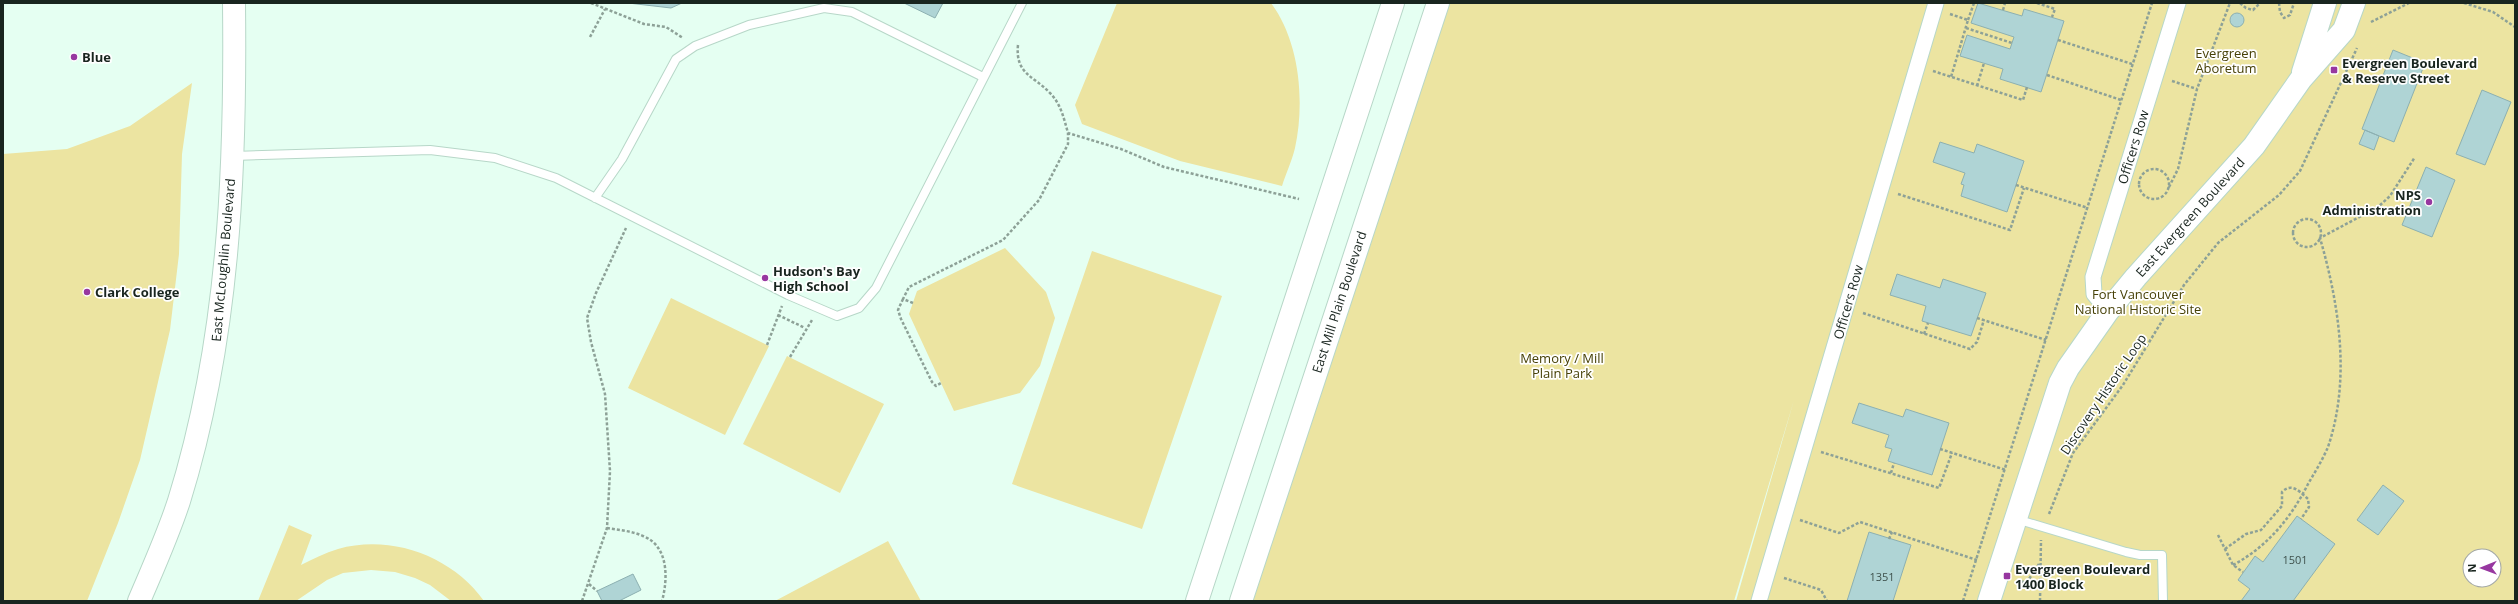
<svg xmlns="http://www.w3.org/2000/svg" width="2518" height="604" viewBox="0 0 2518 604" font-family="'Open Sans',sans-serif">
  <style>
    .green { fill: #ece4a1; fill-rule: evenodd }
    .building { fill: #afd4d5; stroke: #8cb0b1 }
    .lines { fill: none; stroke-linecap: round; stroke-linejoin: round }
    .lane-casing { stroke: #b7d7c8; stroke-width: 10 }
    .street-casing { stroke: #b7d7c8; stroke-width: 17 }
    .secondary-casing { stroke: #b7d7c8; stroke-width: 24 }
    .path { stroke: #8da197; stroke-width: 2.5; stroke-dasharray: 3 2; stroke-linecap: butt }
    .lane { stroke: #fff; stroke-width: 8 }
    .street { stroke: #fff; stroke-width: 15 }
    .secondary { stroke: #fff; stroke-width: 22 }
    .poi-dot { fill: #9737a0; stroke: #fff; stroke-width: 1.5 }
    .labels { text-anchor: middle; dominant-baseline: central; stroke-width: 3.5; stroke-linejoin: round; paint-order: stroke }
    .number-label { font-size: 11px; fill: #3e514c }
    .park-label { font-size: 13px; fill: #474107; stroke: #fff }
    .poi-label { font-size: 13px; font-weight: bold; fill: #19251f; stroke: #fff; text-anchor: start }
    .street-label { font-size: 13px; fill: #19251f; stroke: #fff }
  </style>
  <rect width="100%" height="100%" fill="#e5fff2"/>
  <!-- green -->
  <path class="green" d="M1117 3H1271C1300 42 1305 102 1295 148 1292 161 1286 173 1282 186L1180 161 1082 124 1075 105Z
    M1438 3H2515V601H1736L1794 400 1734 601H1241ZM2470 556H2494V580H2470Z
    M192 83 182 154 179 254 170 330 140 460 118 523 87 601H3V154L67 149 130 126Z
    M1005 248 1046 292 1055 318 1040 366 1020 393 954 411 909 314 917 291Z
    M1092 251 1222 296 1142 529 1012 484Z
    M671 298 769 346 725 435 628 388Z
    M787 356 884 404 840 493 743 444Z
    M289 525 312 535 301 565C313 559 325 553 338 549 391 534 452 556 484 601H451L430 585 415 578 395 572 371 570 343 573 327 580 296 601H258Z
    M888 541 921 601H775Z"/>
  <!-- building -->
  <path class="building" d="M628 3H682L671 8Z
    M904 3H943L935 18Z
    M1978 3 2022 16 2024 9 2064 21 2041 92 2000 79 2003 69 1960 56 1967 35 2010 49 2014 37 1971 23Z
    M2230 20a7 7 0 1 1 14 0a7 7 0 1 1-14 0Z
    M2393 50 2425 63 2394 142 2362 129Z
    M2482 90 2511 102 2485 165 2456 154Z
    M2365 130 2379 136 2374 150 2359 144Z
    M1940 142 1974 153 1977 144 2024 161 2007 212 1961 196 1964 185 1961 184 1965 173 1933 162Z
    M2426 167 2455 180 2432 237 2402 225Z
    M1897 274 1940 288 1943 279 1986 293 1971 336 1922 321 1926 306 1890 295Z
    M1859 403 1903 417 1906 409 1949 423 1932 475 1888 461 1892 449 1885 447 1889 435 1852 423Z
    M2383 485 2404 501 2378 535 2357 520Z
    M2297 516 2335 544 2293 601H2241L2250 589 2238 580 2255 556 2263 562Z
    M1869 532 1911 545 1893 601H1847Z
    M633 574 641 590 619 601H602L597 591Z"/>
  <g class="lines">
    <defs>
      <path id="lane" d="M233 156 430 150 495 158 556 178 788 295 837 316 859 308 876 288 1022 3
        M595 198 622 159 676 59 695 46 749 25 824 8 852 12 983 77
        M2016 519 2126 552 2140 555H2162L2163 601"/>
      <path id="street" d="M2108 311 2094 294 2093 277 2178 3
        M1759 601 1936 3"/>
      <path id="secondary" d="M2303 72 2325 3
        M139 601C153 568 168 535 179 501 229 340 236 171 234 3
        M1197 601 1393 3
        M1241 601 1438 3
        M1989 601 2060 383 2068 368 2108 311 2136 277 2254 146 2301 79 2344 30 2354 3"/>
    </defs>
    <!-- lane casing -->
    <use href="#lane" class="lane-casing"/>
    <!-- street casing -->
    <use href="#street" class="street-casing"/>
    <!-- secondary casing -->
    <use href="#secondary" class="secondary-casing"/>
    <!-- path -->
    <path class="path" d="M591 3 644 24 666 27 683 38
      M2037 3 2055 9 2052 17
      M2240 3 2246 8 2253 10 2260 3
      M2279 3 2280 12 2284 18 2290 15 2294 3
      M2464 3 2493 12 2515 27
      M2003 10 2005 3
      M1950 14 1968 20 1951 77
      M1968 20 1974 3
      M2371 22 2409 3
      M1966 28 2012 43
      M590 37 605 9
      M2058 40 2132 64
      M1018 45C1015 74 1034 76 1050 93 1061 104 1064 119 1068 133L1121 149 1164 167 1299 199
      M1933 71 2023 100 2027 87
      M2047 75 2121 100
      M2172 81 2197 89
      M1977 86 1984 63
      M2139 184a15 15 0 1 1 30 0a15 15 0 1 1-30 0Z
      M2016 185 2088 208
      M2169 187 2178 169 2197 89 2230 3
      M1898 194 2010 230 2024 188
      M2293 233a14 14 0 1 1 28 0a14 14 0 1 1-28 0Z
      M903 299 898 310 901 319 932 382 936 386 941 383
      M913 303 903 299 909 287 1003 240 1039 200 1068 144V133
      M1863 313 1970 349 1977 342 1984 320
      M778 315 805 328
      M1977 318 2046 340
      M1924 334 1928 323
      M767 345 782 306
      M790 357 812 320
      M1940 449 2006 470
      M1821 452 1939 488 1952 453
      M1891 473 1894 463
      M2049 514 2073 453 2123 385 2184 285 2218 243 2279 195 2300 171 2357 48
      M1800 520 1839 533 1860 522 1977 560
      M607 528C619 530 632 531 643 536 669 546 668 579 662 601
      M2218 535 2233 565 2243 572
      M1889 539 1892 532
      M2225 549 2246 534 2261 530 2282 506V492C2292 482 2300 492 2308 499L2309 507 2301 519
      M2233 565C2267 547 2291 518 2308 484 2315 472 2323 459 2328 447 2351 379 2339 304 2320 238L2378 207 2390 196 2415 157
      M1784 578 1821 590 1827 601
      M2016 581 2027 582 2039 564
      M589 584 597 591
      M582 601 607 528 610 471 605 394 591 342 587 318 596 293 626 228
      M1963 601 2152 3
      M2040 601 2041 540"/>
    <!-- lane -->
    <use href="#lane" class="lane"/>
    <!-- street -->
    <use href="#street" class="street"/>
    <!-- secondary -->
    <use href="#secondary" class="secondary"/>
  </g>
  <!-- markers -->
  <g class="poi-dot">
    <circle cx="74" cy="57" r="4"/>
    <rect x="2330" y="66" width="8" height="8" rx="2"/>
    <circle cx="2429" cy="202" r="4"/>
    <circle cx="765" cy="278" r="4"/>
    <circle cx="87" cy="292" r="4"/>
    <rect x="2003" y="572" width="8" height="8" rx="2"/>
  </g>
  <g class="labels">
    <!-- number labels -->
    <g class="number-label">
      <text x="2295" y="559">1501</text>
      <text x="1882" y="576">1351</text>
    </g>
    <!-- park labels -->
    <g class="park-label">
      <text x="2226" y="53">Evergreen<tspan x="2226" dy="15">Aboretum</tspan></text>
      <text x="2138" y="294">Fort Vancouver<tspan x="2138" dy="15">National Historic Site</tspan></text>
      <text x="1562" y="358">Memory / Mill<tspan x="1562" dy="15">Plain Park</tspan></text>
    </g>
    <!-- poi labels -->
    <g class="poi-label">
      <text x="82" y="57">Blue</text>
      <text x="2342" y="63">Evergreen Boulevard<tspan x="2342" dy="15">&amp; Reserve Street</tspan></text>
      <text x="2421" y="195" text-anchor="end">NPS<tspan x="2421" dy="15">Administration</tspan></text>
      <text x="773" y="271">Hudson's Bay<tspan x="773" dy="15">High School</tspan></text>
      <text x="95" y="292">Clark College</text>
      <text x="2015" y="569">Evergreen Boulevard<tspan x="2015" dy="15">1400 Block</tspan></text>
    </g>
    <!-- street labels -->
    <g class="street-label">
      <text transform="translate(2133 147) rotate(-73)">Officers Row</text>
      <text transform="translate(2190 217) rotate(-48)">East Evergreen Boulevard</text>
      <text transform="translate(223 260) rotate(-85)">East McLoughlin Boulevard</text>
      <text transform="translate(1339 302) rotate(-72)">East Mill Plain Boulevard</text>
      <text transform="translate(1848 302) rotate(-74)">Officers Row</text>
      <text transform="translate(2103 394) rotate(-56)">Discovery Historic Loop</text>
    </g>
  </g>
  <!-- border -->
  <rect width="2518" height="604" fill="none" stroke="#19251f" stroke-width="8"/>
  <!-- north arrow -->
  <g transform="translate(2482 568) rotate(269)"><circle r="19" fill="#ffffff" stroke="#a3a8a5"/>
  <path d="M0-3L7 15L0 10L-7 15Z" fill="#9737a0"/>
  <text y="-6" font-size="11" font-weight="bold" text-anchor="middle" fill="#19251f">N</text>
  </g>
</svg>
